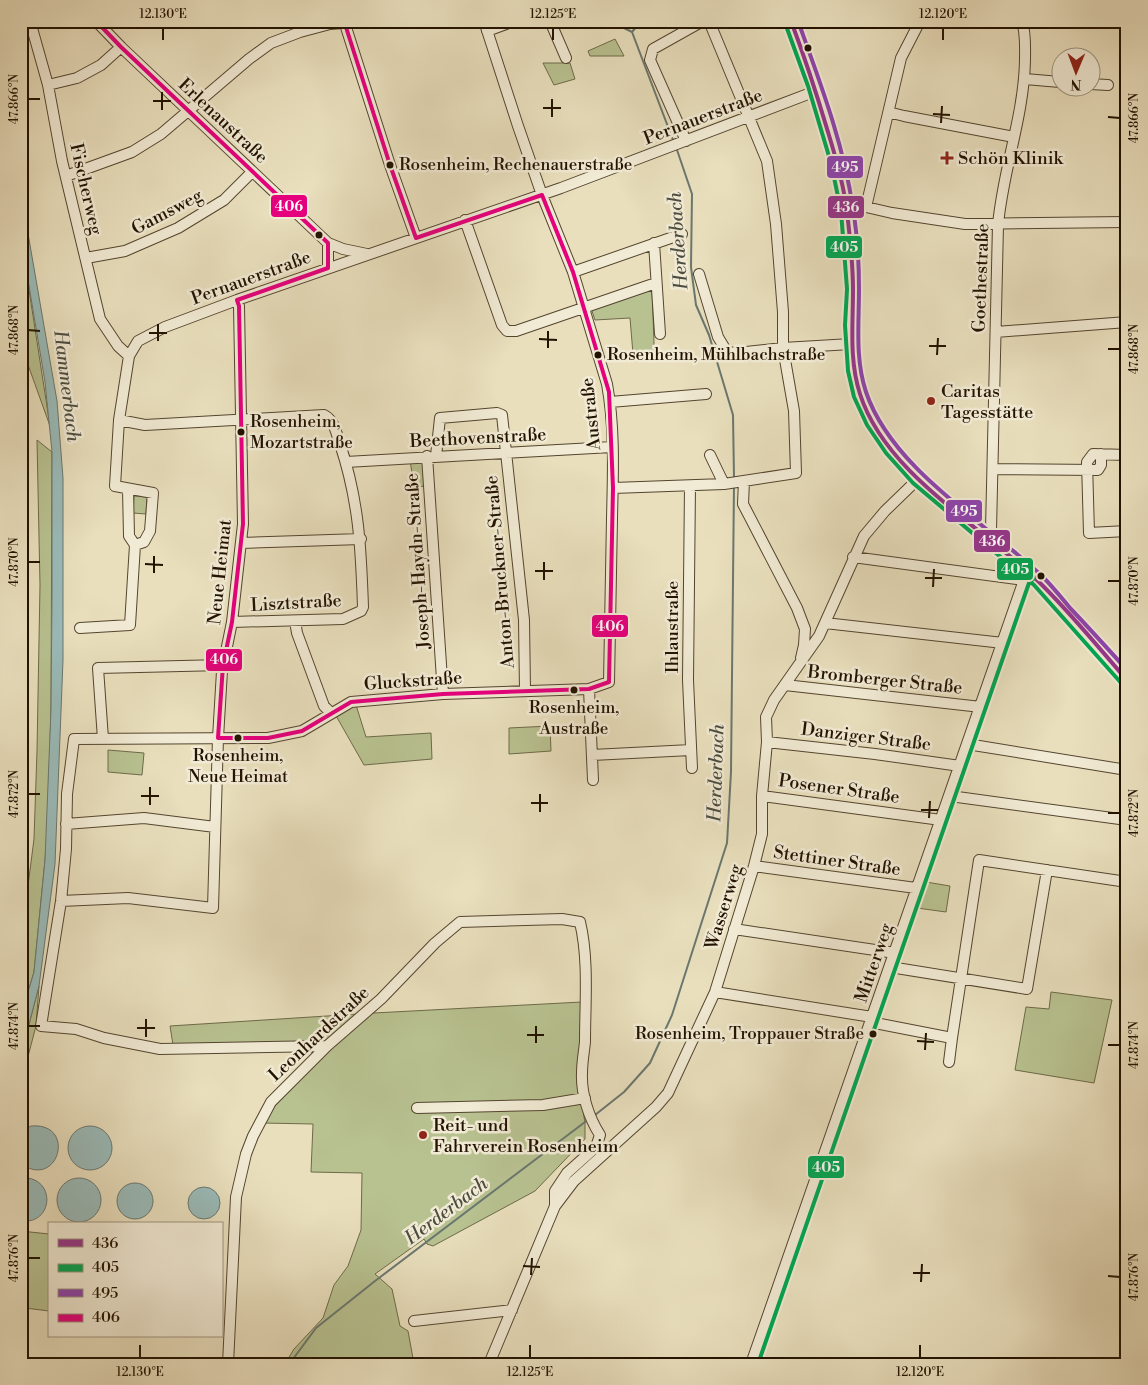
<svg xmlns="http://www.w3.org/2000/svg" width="1148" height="1385" viewBox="0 0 1148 1385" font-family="'Libre Bodoni',serif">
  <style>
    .green { fill: #b8c190; stroke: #6d6a48 }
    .water { fill: #9abbb9; stroke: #6a776f }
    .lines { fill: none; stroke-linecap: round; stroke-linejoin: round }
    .stream { stroke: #6a776f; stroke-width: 2 }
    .minor-casing { stroke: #54452f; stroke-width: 12 }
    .minor { stroke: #f1ead4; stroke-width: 10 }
    .bus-1-casing { stroke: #f1ead4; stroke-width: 8 }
    .bus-2-casing { stroke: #f1ead4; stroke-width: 8 }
    .bus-3-casing { stroke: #f1ead4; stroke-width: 8 }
    .bus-4-casing { stroke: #f1ead4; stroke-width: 8 }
    .bus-1 { stroke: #96368b; stroke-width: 4 }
    .bus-2 { stroke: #00a651; stroke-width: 4 }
    .bus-3 { stroke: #8e44ad; stroke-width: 4 }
    .bus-4 { stroke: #e5007d; stroke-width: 4 }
    .ticks { fill: none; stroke: #221200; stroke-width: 2 }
    .bus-dot { fill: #221200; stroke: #f1ead4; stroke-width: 2 }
    .poi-dot { fill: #8f2418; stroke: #f1ead4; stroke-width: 2 }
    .labels { text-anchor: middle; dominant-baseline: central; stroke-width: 5; stroke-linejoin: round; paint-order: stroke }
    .bus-label { font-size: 17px; fill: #221200; stroke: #f1ead4; text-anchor: start }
    .street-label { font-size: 18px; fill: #221200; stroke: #f1ead4 }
    .poi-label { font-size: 18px; fill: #221200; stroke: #f1ead4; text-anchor: start }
    .water-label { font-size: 19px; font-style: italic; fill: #4c4d41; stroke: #f1ead4 }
    .line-badge { stroke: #f1ead4; stroke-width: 2 }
    .badge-label { font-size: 14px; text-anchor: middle; font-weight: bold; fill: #fff }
    .neatline { fill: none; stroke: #221200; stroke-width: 2 }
    .ticks-label { font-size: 12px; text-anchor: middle; fill: #221200 }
  </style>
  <rect width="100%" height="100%" fill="#e9dfbd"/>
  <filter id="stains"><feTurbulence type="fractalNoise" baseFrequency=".004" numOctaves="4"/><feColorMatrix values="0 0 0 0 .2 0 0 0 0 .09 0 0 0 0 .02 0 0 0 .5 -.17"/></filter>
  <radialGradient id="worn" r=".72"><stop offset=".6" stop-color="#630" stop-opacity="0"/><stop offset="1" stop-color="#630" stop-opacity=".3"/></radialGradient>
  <!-- green -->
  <path class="green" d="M615 39 624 56H590L588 51Z
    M543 63H570L575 79 554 85Z
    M21 238 50 426 27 362 21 326Z
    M652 289 654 343 653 353 645 355 633 354 630 318 595 320 591 308Z
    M37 440 52 452 51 709 48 815 45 860 34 972 21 1015V993L25 983 21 984V940L34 839 37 751 40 585Z
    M410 460H424L425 486 414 487Z
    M134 496 147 497 146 514 133 513Z
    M356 705 366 737 431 733 432 759 364 765 335 714Z
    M550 726 551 751 509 754V728Z
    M108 750 144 753 142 775 108 772Z
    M926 882 950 886 946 912 917 908Z
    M39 986 36 1026 21 1083V1055Z
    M1051 992 1112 1000 1094 1083 1015 1070 1026 1007 1049 1009Z
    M582 1002 581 1098 585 1123V1139L535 1191 433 1246 427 1244 424 1239 375 1274 392 1289 400 1326 408 1331 414 1364H285L294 1349 323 1318 334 1285 348 1266 361 1230 362 1173 311 1172 313 1124 262 1123 269 1112 335 1044 173 1045 170 1026 374 1013Z
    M21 1231 49 1234V1311L25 1308 21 1357Z"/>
  <!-- water -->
  <path class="water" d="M21 193 57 401 63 478V660L55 864 39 986 21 1055V1015L34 972 45 860 51 709 52 595V452L45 382 21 238Z
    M31 1126C77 1122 59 1190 21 1164V1132Z
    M68 1148a22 22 0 1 1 44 0a22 22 0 1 1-44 0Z
    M21 1178C56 1175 55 1225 21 1221Z
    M57 1200a22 22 0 1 1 44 0a22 22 0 1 1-44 0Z
    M117 1201a18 18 0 1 1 36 0a18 18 0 1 1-36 0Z
    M188 1203a16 16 0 1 1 32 0a16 16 0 1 1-32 0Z"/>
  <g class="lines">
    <!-- stream -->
    <path class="stream" d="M610 21 632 32
      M641 21 632 32 673 140
      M676 147 692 194 691 267 696 305 709 335 733 415 734 478
      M595 1115 624 1092 650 1063 672 1015 727 843 731 772 734 485
      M291 1364 293 1359 316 1328 375 1281 589 1119"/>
    <defs>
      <path id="minor" d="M30 21 48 85 62 161 100 319 118 346 129 356
        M96 21 121 47 328 243 343 249 367 254
        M344 21 390 165 416 238
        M550 21 566 58
        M791 21 814 84 837 161 847 210 853 289 851 325 854 370 860 395 873 422 891 449 918 479 1038 581 1127 680
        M487 31 514 21
        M1025 79 1060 82
        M1090 84 1108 85
        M48 85 77 78 101 65 121 47
        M889 111 892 113 904 116 1014 137
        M686 141 650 60 653 49 703 21
        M66 176 132 152 161 134 249 59 271 43 300 32 330 24 368 21
        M866 207 901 58 920 21
        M847 210 866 207 892 213 965 224 1127 222
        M465 220 502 325 507 331H516L656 283
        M654 243 660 334
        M86 258 125 251 178 228 224 200 252 172
        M328 268V243
        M573 272 682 234
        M699 274 718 337 727 352 737 353 783 348 851 344
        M996 332 1127 322
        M610 402 706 394
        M119 420 145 425 324 415C335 421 336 433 340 444 359 501 361 548 363 607L361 611 343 619 232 622
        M710 455 724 484
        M1127 455 1093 454 1087 462 1089 533 1127 531
        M427 456 443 694
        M436 456 440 418 497 413 502 415 524 620 525 690
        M346 462 612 447
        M993 469 1098 470 1101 465V454
        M744 481 743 504 797 608 805 629 804 645 801 658
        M690 486 688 680 692 768
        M613 488 724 484 796 473 794 411 783 348V312L776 224 767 161 709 21
        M128 489 129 536 135 545 144 542 150 531 153 493 115 486 119 420 129 356 138 341 165 327 237 300 561 188 816 91
        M984 536 991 530 998 225C1003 169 1024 116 1025 60 1025 47 1026 34 1022 21
        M241 543 361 539
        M853 557 1024 580
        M295 621 297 633 324 706 331 713
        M825 623 1003 643
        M80 628 130 625 135 545
        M785 685 981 707
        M589 689 593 780
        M103 739 98 668 223 665
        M767 742 875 754 960 766
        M967 744 1127 770
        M592 755 691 750
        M762 796 941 820
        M950 796 1127 820
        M66 824 144 818 215 827
        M754 866 916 888
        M61 901 128 898 213 908 218 738 222 671 232 622 243 524 239 306 237 300
        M734 929 895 953
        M890 967 1027 989 1047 870
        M715 992 872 1017
        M870 1022 952 1038 979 860 1127 882
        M327 1046 160 1049 104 1038 76 1029 41 1026 61 901 66 849 67 794 74 739 268 738 302 731 351 702 443 694 589 689 609 682C610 627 611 572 612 518 613 474 615 428 607 384L573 272 542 195 518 126 484 21
        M949 1062 952 1038
        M417 1108 543 1105 585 1098
        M414 1321 512 1310
        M228 1364 236 1197 246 1154 253 1136 271 1102 327 1046 381 999 435 943 460 922 562 919 580 922C589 960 585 1003 585 1042 584 1052 582 1062 582 1073 581 1094 589 1118 600 1135L596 1147 567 1173 555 1191V1206
        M489 1364 555 1206 574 1181 656 1107 668 1093 715 992 754 866 762 834V796L767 742 766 717 774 700 819 636 864 536 885 511 918 479
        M751 1364 1024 580 1029 575"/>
    </defs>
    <!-- minor casing -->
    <use href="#minor" class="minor-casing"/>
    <!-- minor -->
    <use href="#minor" class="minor"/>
    <defs>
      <path id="bus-1" d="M791 21C805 58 817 95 828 132 836 158 844 185 847 212 850 237 853 264 853 290 853 325 849 360 860 394 885 473 981 526 1038 581 1069 611 1098 647 1127 680"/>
      <path id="bus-2" d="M785 23 808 86 831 163 841 211 847 289 845 325 848 371 854 397 867 425 886 453 913 483 1034 585 1122 684
        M758 1364 1029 583 1033 579"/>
      <path id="bus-3" d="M798 21C820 82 844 145 853 209 857 233 859 265 859 289 859 324 855 359 866 392 892 469 985 522 1042 576 1052 586 1061 597 1070 608 1089 628 1108 649 1127 670"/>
      <path id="bus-4" d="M96 21 121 47 328 243V268L237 300 239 306 243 524 232 622 223 665 218 738H268L302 731 351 702 443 694 589 689 609 682 613 488 609 392 573 272 542 195 416 238 390 165 344 21"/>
    </defs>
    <!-- bus-1 casing -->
    <use href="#bus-1" class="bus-1-casing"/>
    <!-- bus-2 casing -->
    <use href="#bus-2" class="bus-2-casing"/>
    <!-- bus-3 casing -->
    <use href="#bus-3" class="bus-3-casing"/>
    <!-- bus-4 casing -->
    <use href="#bus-4" class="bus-4-casing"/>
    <!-- bus-1 -->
    <use href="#bus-1" class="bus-1"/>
    <!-- bus-2 -->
    <use href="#bus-2" class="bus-2"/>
    <!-- bus-3 -->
    <use href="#bus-3" class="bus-3"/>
    <!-- bus-4 -->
    <use href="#bus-4" class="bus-4"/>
  </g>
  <!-- ticks -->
  <path class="ticks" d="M163 40V28M553 40V28M943 40V28M28 99H40M153 101H171M543 108H561M162 110V92M933 114 950 115M552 117V99M1108 117 1120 118M941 123 942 106M28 330 40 331M149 333H167M539 339 557 340M158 341V324M929 346H946M548 348V331M1108 349H1120M937 355 938 338M28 562H40M145 564 163 565M535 571H553M154 573V556M925 578H942M544 580V562M1108 581H1120M933 587 934 569M28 794H40M141 796H159M531 803H548M150 805V787M921 810H938M540 812V794M1108 813H1120M929 818 930 801M28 1026H40M137 1028H155M527 1035H544M146 1037V1019M917 1041 934 1042M536 1043V1026M1108 1045H1120M925 1050 926 1033M28 1258H40M523 1266 540 1267M913 1273H930M531 1275 532 1258M1108 1276 1120 1277M921 1282 922 1264M140 1358V1345M530 1358V1345M920 1358V1345"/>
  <!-- markers -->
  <g class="bus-dot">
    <circle cx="808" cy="48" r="4.5"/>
    <circle cx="390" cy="165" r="4.5"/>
    <circle cx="319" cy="235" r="4.5"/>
    <circle cx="598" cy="355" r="4.5"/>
    <circle cx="241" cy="432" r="4.5"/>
    <circle cx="1041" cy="576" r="4.5"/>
    <circle cx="574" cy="690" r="4.5"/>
    <circle cx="238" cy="738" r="4.5"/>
    <circle cx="873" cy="1034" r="4.5"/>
  </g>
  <g class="poi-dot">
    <path d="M944.5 150.5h5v5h5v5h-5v5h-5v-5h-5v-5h5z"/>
    <circle cx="931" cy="401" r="5"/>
    <circle cx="423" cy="1135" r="5"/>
  </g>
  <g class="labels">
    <!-- bus labels -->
    <g class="bus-label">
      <text x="399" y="165">Rosenheim, Rechenauerstraße</text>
      <text x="607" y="355">Rosenheim, Mühlbachstraße</text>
      <text x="250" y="422">Rosenheim,<tspan x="250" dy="21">Mozartstraße</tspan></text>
      <text x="574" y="708" text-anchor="middle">Rosenheim,<tspan x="574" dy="21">Austraße</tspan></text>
      <text x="238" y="756" text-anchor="middle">Rosenheim,<tspan x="238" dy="21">Neue Heimat</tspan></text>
      <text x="864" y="1034" text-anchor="end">Rosenheim, Troppauer Straße</text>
    </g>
    <!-- street labels -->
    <g class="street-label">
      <text transform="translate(703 117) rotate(-21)">Pernauerstraße</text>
      <text transform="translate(223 121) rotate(43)">Erlenaustraße</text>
      <text transform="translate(86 189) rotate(77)">Fischerweg</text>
      <text transform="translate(167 212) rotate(-28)">Gamsweg</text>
      <text transform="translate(251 278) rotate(-20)">Pernauerstraße</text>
      <text transform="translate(981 278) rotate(-88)">Goethestraße</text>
      <text transform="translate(591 414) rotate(-96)">Austraße</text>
      <text transform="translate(478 438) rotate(-3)">Beethovenstraße</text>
      <text transform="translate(418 561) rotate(-94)">Joseph-Haydn-Straße</text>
      <text transform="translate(220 572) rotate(-84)">Neue Heimat</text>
      <text transform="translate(500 572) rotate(-95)">Anton-Bruckner-Straße</text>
      <text transform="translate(296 603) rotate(-3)">Lisztstraße</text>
      <text transform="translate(672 627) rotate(-90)">Ihlaustraße</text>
      <text transform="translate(885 680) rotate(6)">Bromberger Straße</text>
      <text transform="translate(413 681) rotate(-4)">Gluckstraße</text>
      <text transform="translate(866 737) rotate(7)">Danziger Straße</text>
      <text transform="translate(839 789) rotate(8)">Posener Straße</text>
      <text transform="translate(837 861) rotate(8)">Stettiner Straße</text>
      <text transform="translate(724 907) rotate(-73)">Wasserweg</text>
      <text transform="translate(874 963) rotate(-71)">Mitterweg</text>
      <text transform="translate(319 1034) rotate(-43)">Leonhardstraße</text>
    </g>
    <!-- poi labels -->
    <g class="poi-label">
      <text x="958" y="158">Schön Klinik</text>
      <text x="941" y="391">Caritas<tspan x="941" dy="21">Tagesstätte</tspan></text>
      <text x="433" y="1125">Reit- und<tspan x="433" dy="21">Fahrverein Rosenheim</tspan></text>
    </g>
    <!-- water labels -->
    <g class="water-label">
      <text transform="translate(678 241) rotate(-94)">Herderbach</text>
      <text transform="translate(67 386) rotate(83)">Hammerbach</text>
      <text transform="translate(716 773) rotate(-88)">Herderbach</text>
      <text transform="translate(446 1211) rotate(-37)">Herderbach</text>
    </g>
  </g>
  <g class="line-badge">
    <rect x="826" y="155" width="38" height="24" rx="5" fill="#8e44ad"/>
    <rect x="270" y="194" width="38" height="24" rx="5" fill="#e5007d"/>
    <rect x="827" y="195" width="38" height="24" rx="5" fill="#96368b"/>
    <rect x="825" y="235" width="38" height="24" rx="5" fill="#00a651"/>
    <rect x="945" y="499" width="38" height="24" rx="5" fill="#8e44ad"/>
    <rect x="973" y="529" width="38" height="24" rx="5" fill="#96368b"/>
    <rect x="996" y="557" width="38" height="24" rx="5" fill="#00a651"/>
    <rect x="591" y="614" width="38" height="24" rx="5" fill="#e5007d"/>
    <rect x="205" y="648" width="38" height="24" rx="5" fill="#e5007d"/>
    <rect x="807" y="1155" width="38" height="24" rx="5" fill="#00a651"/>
  </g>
  <g class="badge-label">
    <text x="845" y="172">495</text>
    <text x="289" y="211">406</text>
    <text x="846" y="212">436</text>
    <text x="844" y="252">405</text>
    <text x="964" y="516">495</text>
    <text x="992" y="546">436</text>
    <text x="1015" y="574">405</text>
    <text x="610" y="631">406</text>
    <text x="224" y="664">406</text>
    <text x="826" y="1172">405</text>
  </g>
  <!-- margin -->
  <rect width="1148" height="1385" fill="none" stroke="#e9dfbd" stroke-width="55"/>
  <!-- legend -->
  <rect x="48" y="1222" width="175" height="115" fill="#f1ead4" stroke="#9e947f"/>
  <rect x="58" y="1239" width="25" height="8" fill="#96368b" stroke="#9e947f"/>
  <text x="92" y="1248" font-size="15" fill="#221200">436</text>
  <rect x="58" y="1264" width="25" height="8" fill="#00a651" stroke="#9e947f"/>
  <text x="92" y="1272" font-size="15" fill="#221200">405</text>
  <rect x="58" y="1289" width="25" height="8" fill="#8e44ad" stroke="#9e947f"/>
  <text x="92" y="1298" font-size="15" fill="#221200">495</text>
  <rect x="58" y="1314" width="25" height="8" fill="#e5007d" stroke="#9e947f"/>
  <text x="92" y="1322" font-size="15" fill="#221200">406</text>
  <!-- north arrow -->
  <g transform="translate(1076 72) rotate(181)"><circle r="24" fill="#f1ead4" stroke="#9e947f"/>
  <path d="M0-4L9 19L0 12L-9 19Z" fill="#8f2418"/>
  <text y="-8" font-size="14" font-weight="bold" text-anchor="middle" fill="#221200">N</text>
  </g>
  <rect x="28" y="28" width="1092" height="1330" class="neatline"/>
  <g class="ticks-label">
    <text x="163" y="18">12.130°E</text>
    <text x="553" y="18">12.125°E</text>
    <text x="943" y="18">12.120°E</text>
    <text transform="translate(14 99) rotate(-90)" y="4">47.866°N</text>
    <text transform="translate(1134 118) rotate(-90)" y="4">47.866°N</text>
    <text transform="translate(14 330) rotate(-90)" y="4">47.868°N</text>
    <text transform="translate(1134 349) rotate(-90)" y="4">47.868°N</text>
    <text transform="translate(14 562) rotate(-90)" y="4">47.870°N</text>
    <text transform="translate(1134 581) rotate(-90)" y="4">47.870°N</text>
    <text transform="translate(14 794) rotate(-90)" y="4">47.872°N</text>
    <text transform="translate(1134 813) rotate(-90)" y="4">47.872°N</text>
    <text transform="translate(14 1026) rotate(-90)" y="4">47.874°N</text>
    <text transform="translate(1134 1045) rotate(-90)" y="4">47.874°N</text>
    <text transform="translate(14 1258) rotate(-90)" y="4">47.876°N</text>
    <text transform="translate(1134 1277) rotate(-90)" y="4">47.876°N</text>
    <text x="140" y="1376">12.130°E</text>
    <text x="530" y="1376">12.125°E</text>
    <text x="920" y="1376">12.120°E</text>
  </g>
  <rect width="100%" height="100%" filter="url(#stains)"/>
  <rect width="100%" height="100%" fill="url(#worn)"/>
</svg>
